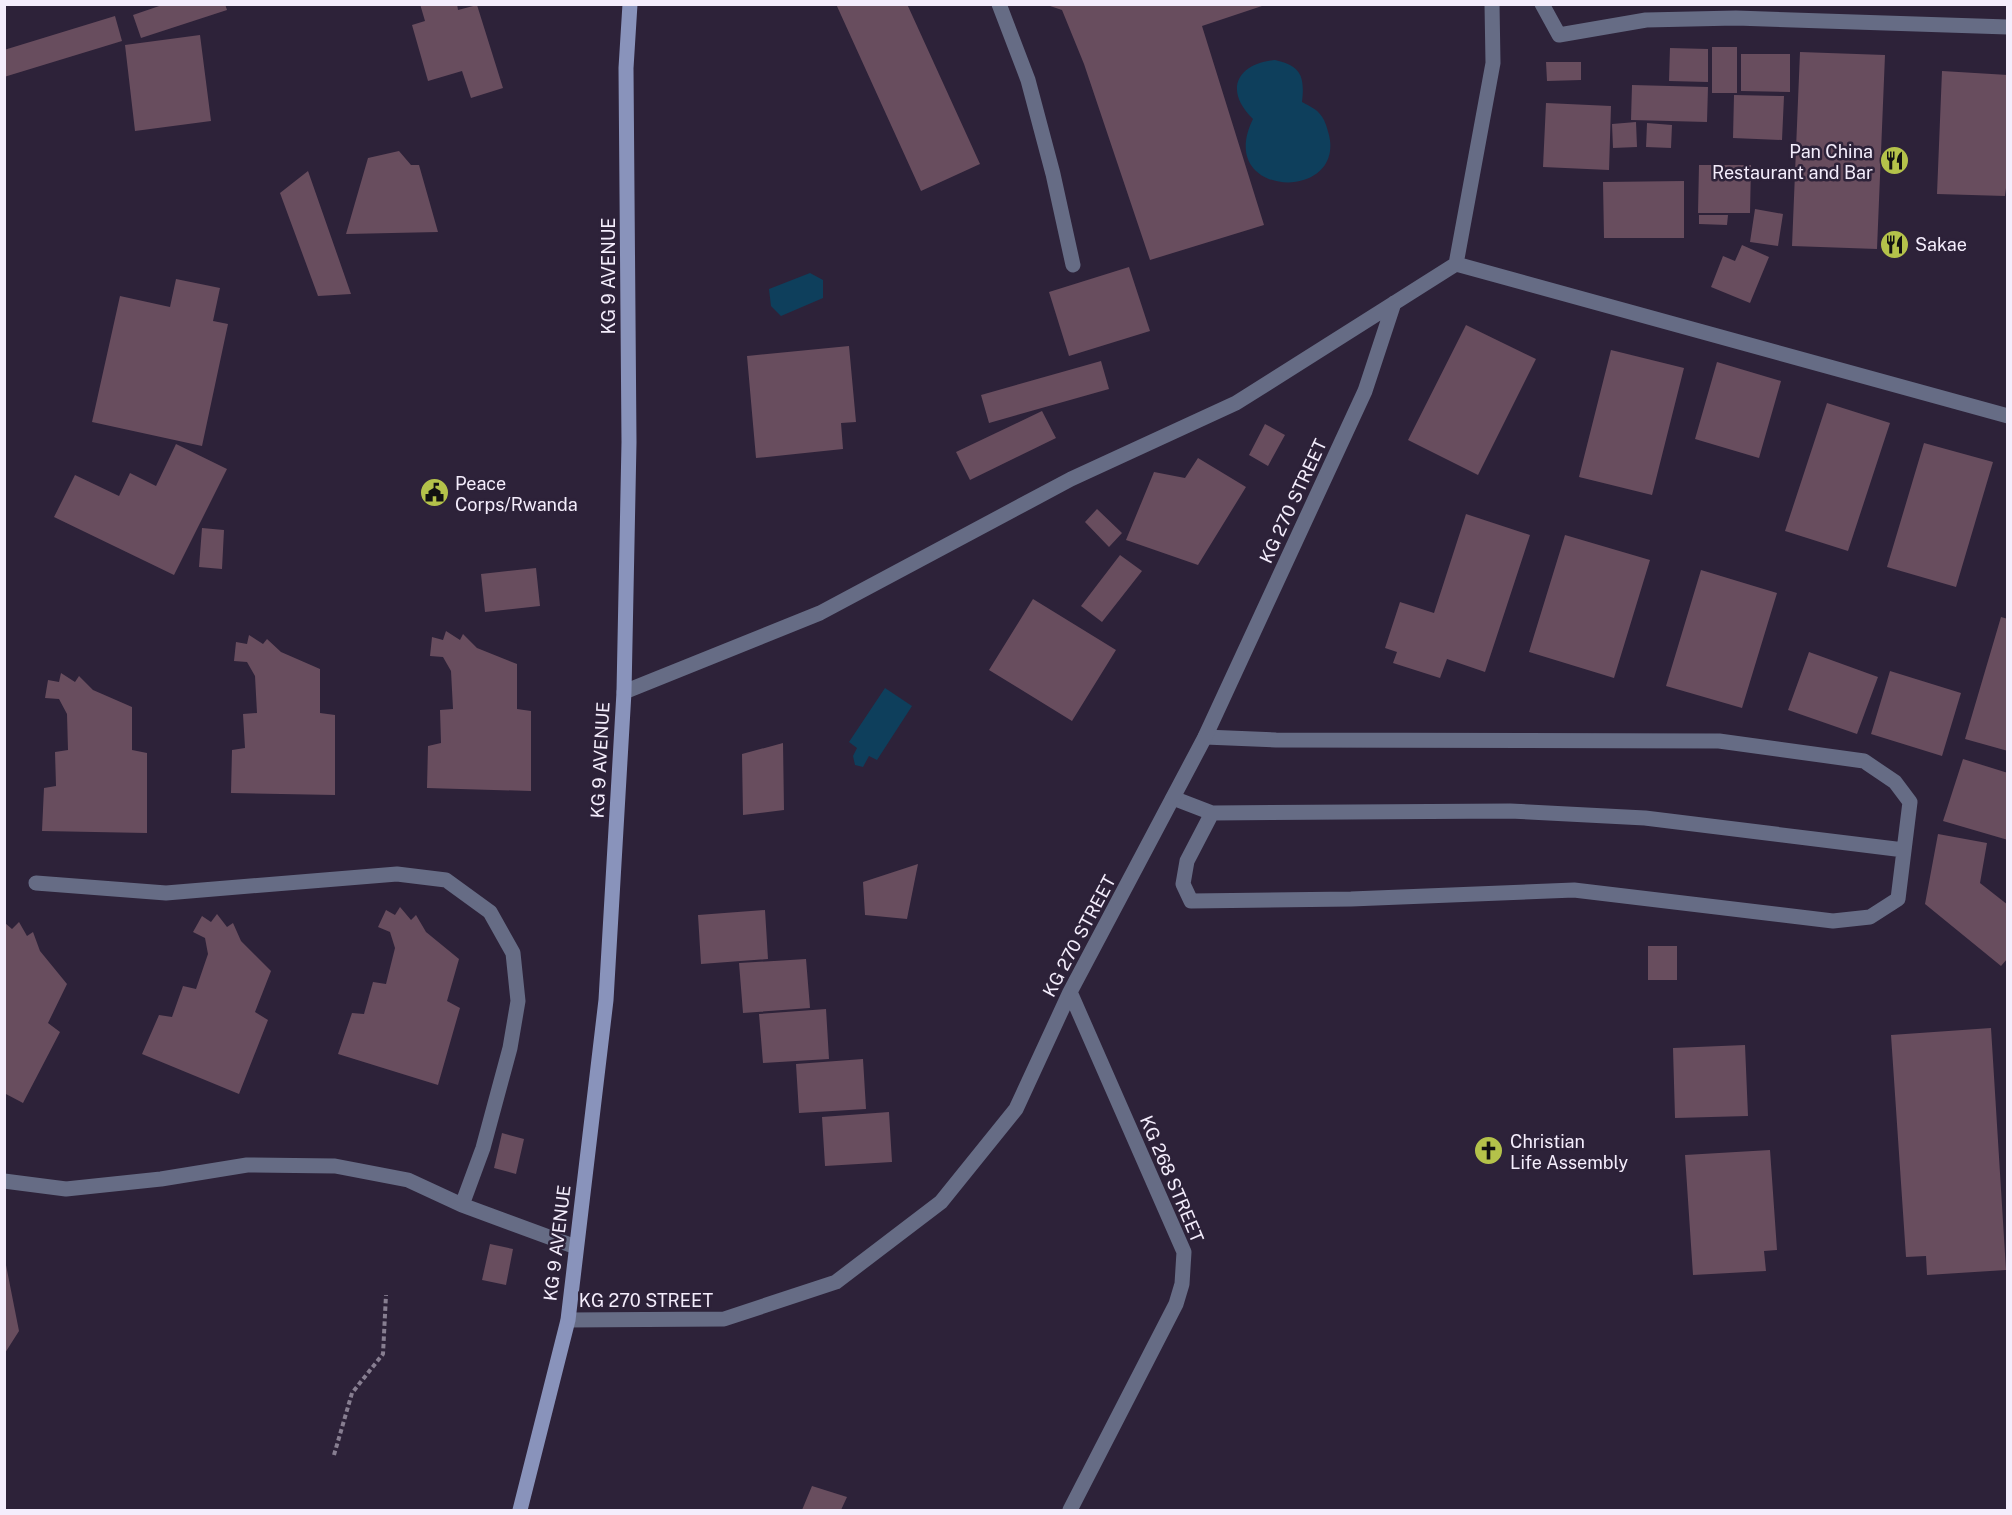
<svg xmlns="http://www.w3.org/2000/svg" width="2012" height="1515" viewBox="0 0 2012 1515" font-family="'Public Sans',sans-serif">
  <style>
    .water { fill: #0e3f5c }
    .building { fill: #684d5e }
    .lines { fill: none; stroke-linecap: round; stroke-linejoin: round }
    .path { stroke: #877e91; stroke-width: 4; stroke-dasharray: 4.5 3; stroke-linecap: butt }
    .service { stroke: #666c85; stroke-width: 15 }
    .minor { stroke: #666c85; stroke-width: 15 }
    .secondary { stroke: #8993bb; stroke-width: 15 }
    .labels { text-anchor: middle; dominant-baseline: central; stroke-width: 5; stroke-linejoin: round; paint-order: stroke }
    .poi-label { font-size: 18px; fill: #f4edfc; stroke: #2d2239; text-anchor: start }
    .street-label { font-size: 18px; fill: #f4edfc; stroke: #2d2239 }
  </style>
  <rect width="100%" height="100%" fill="#2d2239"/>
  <!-- water -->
  <path class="water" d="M1275 60C1301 66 1305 76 1302 102 1320 111 1324 115 1329 135 1345 203 1214 198 1253 119 1224 91 1236 64 1275 60Z
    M810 273 823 280V298L781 316 771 306 769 289Z
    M885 688 912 706 877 760 869 756 863 767 855 765 853 756 857 748 849 742Z"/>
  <!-- building -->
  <path class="building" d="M165 4H225L227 10 141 38 133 15Z
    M420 4H457L458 10 477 5 503 88 471 98 462 71 428 81 412 25 425 21Z
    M836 4H907L980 164 921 191Z
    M1044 4H1268L1202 26 1264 225 1150 260 1084 64 1062 10Z
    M115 16 122 41 4 77V50Z
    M200 35 211 121 135 131 125 45Z
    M1712 47H1737V93H1712Z
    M1670 48 1708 49V82L1669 81Z
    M1800 52 1885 55 1877 249 1792 246Z
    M1741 54H1790V92L1741 91Z
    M1546 62H1581V80L1547 81Z
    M1942 71 2008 75V172L2005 196 1937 194Z
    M1632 85 1708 87 1707 122 1631 120Z
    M1734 95 1784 96 1782 140 1733 138Z
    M1546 103 1611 106 1609 170 1543 167Z
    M1636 122 1637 147 1613 148 1612 124Z
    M1647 123 1672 125 1671 148 1646 147Z
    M399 151 411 165H419L438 232 346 234 368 158Z
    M1699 165H1751L1750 213H1698Z
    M308 171 351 294 318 296 280 193Z
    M1684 181V238H1604L1603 182Z
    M1755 209 1783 214 1778 246 1750 242Z
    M1699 215H1728L1727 225 1699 224Z
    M1742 245 1769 257 1750 303 1711 287 1723 256 1735 261Z
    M1129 267 1150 331 1069 356 1049 292Z
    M176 279 220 288 213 321 228 324 202 446 92 422 120 296 170 307Z
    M1466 325 1536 359 1478 475 1408 440Z
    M849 346 856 422 841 423 843 449 756 458 747 356Z
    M1611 350 1684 368 1652 495 1579 477Z
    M1101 361 1109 389 989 423 981 395Z
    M1717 362 1781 381 1759 458 1695 439Z
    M1827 403 1890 423 1848 551 1785 531Z
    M1042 411 1056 438 970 480 956 452Z
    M1265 424 1285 435 1268 466 1249 455Z
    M1924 443 1993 462 1956 587 1887 567Z
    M176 444 227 469 174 575 54 517 75 475 119 496 130 473 156 486Z
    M1198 458 1246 487 1198 565 1126 540 1154 472 1185 478Z
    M1097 509 1122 533 1109 547 1085 522Z
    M1466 514 1530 535 1485 672 1447 659 1440 678 1393 663 1397 652 1385 648 1400 602 1434 613Z
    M202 528 224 530 222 569 199 567Z
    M1565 535 1650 560 1614 678 1529 652Z
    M1120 555 1142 571 1102 622 1081 606Z
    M536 568 540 606 485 612 481 574Z
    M1701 570 1777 593 1742 708 1666 686Z
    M1033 599 1116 650 1072 721 989 670Z
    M2001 617 2008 619V751L1965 739Z
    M446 631 460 640 463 634 477 648 517 664V709L531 711V791L427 788 428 746 441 743 440 710 453 709 451 671 443 657 430 656 432 637 443 640Z
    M249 635 263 644 267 639 281 652 320 669V713L335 715V795L231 793 232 750 245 748 243 714 257 713 255 676 247 662 234 661 236 642 247 644Z
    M1809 652 1878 677 1857 734 1788 710Z
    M1890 671 1961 693 1942 756 1871 734Z
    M61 673 75 682 79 676 93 690 132 707V750L147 753V833L42 831 44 788 56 786 55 752 68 750 67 714 59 699 45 698 48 680 59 682Z
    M783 743 784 810 743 815 742 754Z
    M1963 759 2008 773V840L1943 821Z
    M1938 834 1987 843 1980 883 2008 905V958L2001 966 1925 904Z
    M918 864 907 919 865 915 863 882Z
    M400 907 411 920 416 915 426 932 459 959 447 1001 460 1008 438 1085 338 1054 352 1013 364 1014 373 982 386 984 395 948 390 932 378 927 386 910 395 915Z
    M765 910 768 959 701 964 698 915Z
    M217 914 227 927 233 923 241 941 271 971 255 1012 268 1020 239 1094 142 1054 159 1015 172 1017 183 986 196 989 208 954 205 938 193 932 202 916 211 922Z
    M19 922 27 936 33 932 40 951 67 984 48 1023 60 1032 23 1103 4 1093 5 923 12 929Z
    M1648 946H1677V980H1648Z
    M806 959 810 1008 743 1013 739 963Z
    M826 1009 829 1059 763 1063 759 1014Z
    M1991 1028 2006 1270 1927 1275 1926 1256 1906 1257 1891 1035Z
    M1745 1045 1748 1116 1675 1118 1673 1048Z
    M863 1059 866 1109 799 1113 796 1064Z
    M889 1112 892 1162 825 1166 822 1117Z
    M502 1133 524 1139 516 1174 494 1168Z
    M1770 1150 1777 1250 1764 1251 1766 1271 1693 1275 1685 1155Z
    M490 1244 513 1249 506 1285 482 1280Z
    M5 1260 19 1331 5 1353Z
    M812 1486 847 1497 841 1510H802Z"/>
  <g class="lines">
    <!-- path -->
    <path class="path" d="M334 1455 352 1393 383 1354 386 1295"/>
    <!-- service -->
    <path class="service" d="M999 4 1028 80 1053 174 1073 265
      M1173 798 1212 813 1187 861 1183 884 1191 901 1351 899 1574 890 1833 921 1870 917 1898 899 1910 802 1895 782 1864 761 1719 741 1276 740 1205 737
      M1212 813 1510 811 1645 818 1904 850"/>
    <!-- minor -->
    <path class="minor" d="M1542 4 1559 35 1646 20 1736 18 2008 27
      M1456 264 1493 63 1492 4
      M624 692 820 613 1071 479 1236 403 1456 264 2008 416
      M1070 992 1184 1252 1182 1284 1176 1304 1070 1510
      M4 1181 66 1189 161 1179 247 1165 335 1166 408 1180 462 1205 483 1148 510 1048 518 1001 513 953 490 912 446 880 397 874 166 893 36 883
      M462 1205 576 1247
      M568 1320 724 1319 836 1282 941 1202 1016 1109 1070 992 1205 737 1365 391 1394 303"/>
    <!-- secondary -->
    <path class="secondary" d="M520 1510 568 1320 606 1000 624 692 629 442 626 68 630 4"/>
  </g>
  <!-- icons -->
  <defs>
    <symbol id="restaurant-disc" viewBox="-11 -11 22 22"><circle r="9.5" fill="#b4c24a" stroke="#2d2239"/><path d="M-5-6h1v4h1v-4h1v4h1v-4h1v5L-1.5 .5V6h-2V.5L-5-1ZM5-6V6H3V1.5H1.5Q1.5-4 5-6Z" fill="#111"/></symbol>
    <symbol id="civic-disc" viewBox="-11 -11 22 22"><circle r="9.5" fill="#b4c24a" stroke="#2d2239"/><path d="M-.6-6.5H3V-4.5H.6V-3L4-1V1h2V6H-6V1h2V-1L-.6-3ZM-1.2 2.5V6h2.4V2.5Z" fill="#111"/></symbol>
    <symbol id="church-disc" viewBox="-11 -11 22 22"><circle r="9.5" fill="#b4c24a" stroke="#2d2239"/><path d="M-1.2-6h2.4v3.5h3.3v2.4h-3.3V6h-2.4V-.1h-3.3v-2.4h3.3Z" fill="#111"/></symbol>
  </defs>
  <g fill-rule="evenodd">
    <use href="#restaurant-disc" x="1878" y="144" width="33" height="33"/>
    <use href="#restaurant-disc" x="1878" y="228" width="33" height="33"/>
    <use href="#civic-disc" x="418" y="476" width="33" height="33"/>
    <use href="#church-disc" x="1472" y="1134" width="33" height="33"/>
  </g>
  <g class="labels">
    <!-- poi labels -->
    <g class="poi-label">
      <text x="1873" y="151" text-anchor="end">Pan China<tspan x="1873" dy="21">Restaurant and Bar</tspan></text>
      <text x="1915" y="244">Sakae</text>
      <text x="455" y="483">Peace<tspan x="455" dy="21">Corps/Rwanda</tspan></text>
      <text x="1510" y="1141">Christian<tspan x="1510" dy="21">Life Assembly</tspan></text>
    </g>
    <!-- street labels -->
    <g class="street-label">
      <text transform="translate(608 276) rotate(-90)">KG 9 AVENUE</text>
      <text transform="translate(1293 501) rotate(-65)">KG 270 STREET</text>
      <text transform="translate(600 760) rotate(-87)">KG 9 AVENUE</text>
      <text transform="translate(1079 936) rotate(-62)">KG 270 STREET</text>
      <text transform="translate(1172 1179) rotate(67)">KG 268 STREET</text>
      <text transform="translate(557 1243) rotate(-83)">KG 9 AVENUE</text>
      <text x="646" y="1300">KG 270 STREET</text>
    </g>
  </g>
  <!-- border -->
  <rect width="2012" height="1515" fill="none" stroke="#f4edfc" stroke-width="12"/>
</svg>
